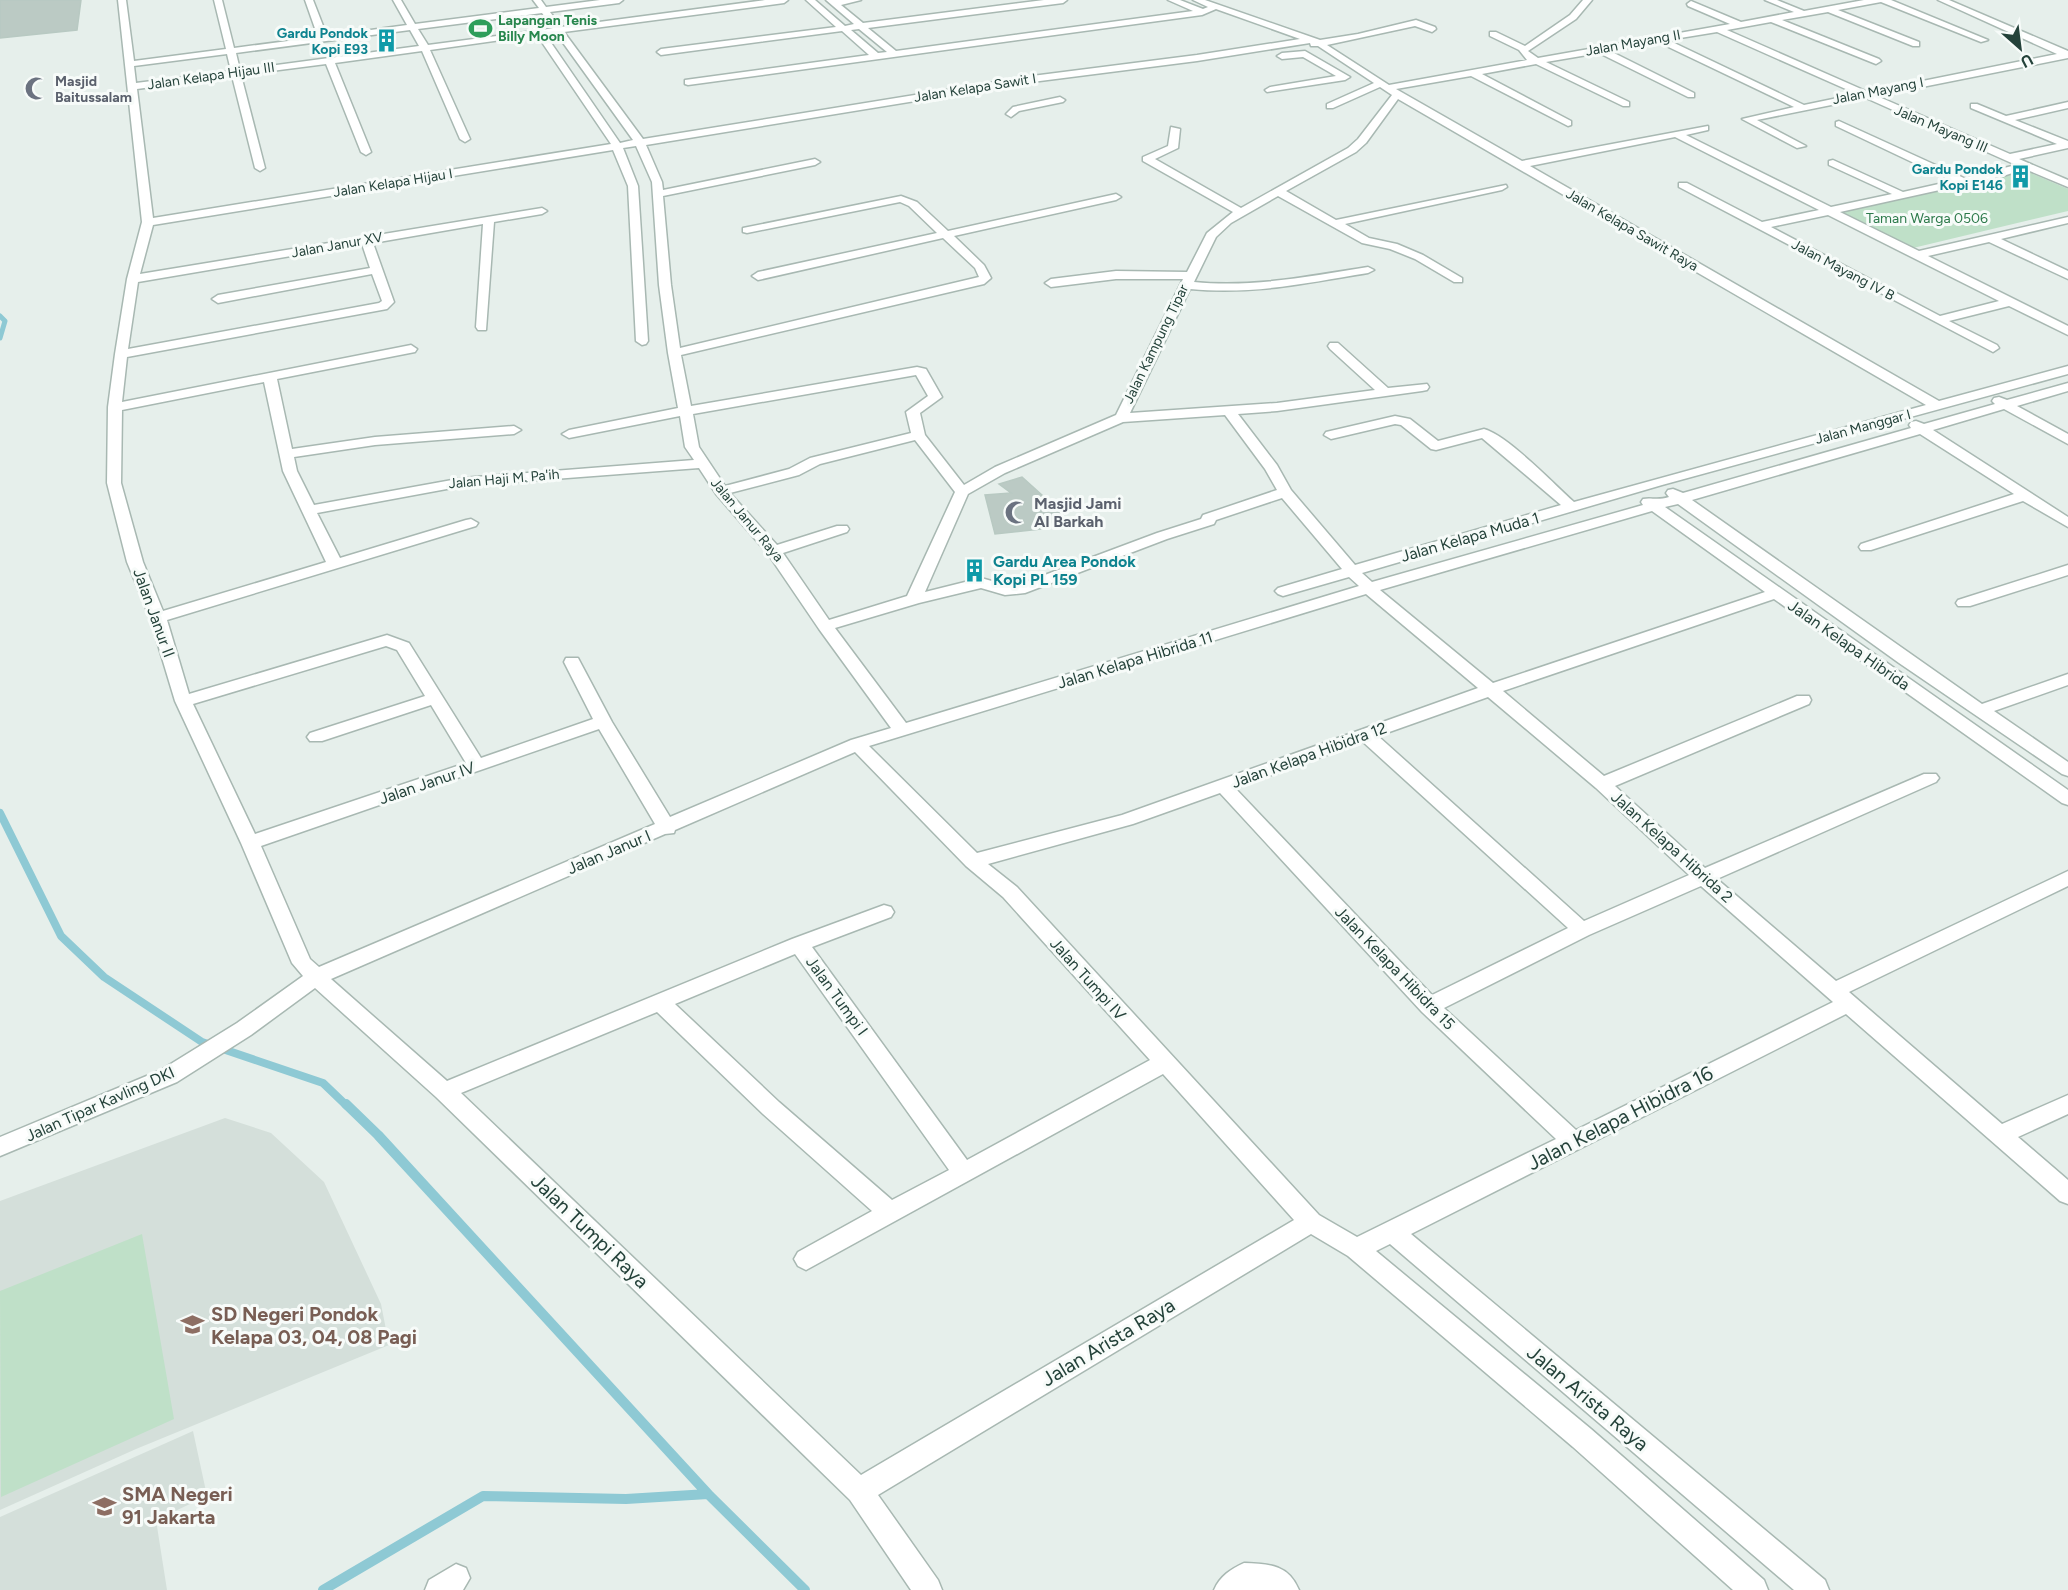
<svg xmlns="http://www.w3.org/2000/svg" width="2068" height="1590" viewBox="0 0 2068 1590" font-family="Figtree,sans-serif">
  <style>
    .built { fill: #d4dfda }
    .green { fill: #bfe0c8 }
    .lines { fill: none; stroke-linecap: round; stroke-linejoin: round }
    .stream-far2 { stroke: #8ec9d4; stroke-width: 5 }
    .stream-far1 { stroke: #8ec9d4; stroke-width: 8 }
    .stream { stroke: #8ec9d4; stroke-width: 10 }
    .building { fill: #bbcac4; stroke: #b8c9c2; stroke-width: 1.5 }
    .minor-casing { stroke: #a8b8b2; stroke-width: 3 }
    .minor { fill: #fff; fill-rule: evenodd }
    .labels { text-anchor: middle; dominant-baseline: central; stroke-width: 6; stroke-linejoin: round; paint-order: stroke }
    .far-leisure-label { font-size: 14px; font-weight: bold; fill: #27864d; stroke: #f7fbf9; text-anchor: start }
    .far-culture-label { font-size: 14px; font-weight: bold; fill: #0d838f; stroke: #f7fbf9; text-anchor: end }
    .far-street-label { font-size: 14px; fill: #24423a; stroke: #f7fbf9 }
    .far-worship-label { font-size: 14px; font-weight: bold; fill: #5b616d; stroke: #f7fbf9; text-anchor: start }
    .far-park-label { font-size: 14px; fill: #2d7a4b; stroke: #f7fbf9 }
    .worship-label { font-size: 16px; font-weight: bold; fill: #5b616d; stroke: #f7fbf9; text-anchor: start }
    .street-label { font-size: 16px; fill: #24423a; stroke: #f7fbf9 }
    .culture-label { font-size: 16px; font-weight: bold; fill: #0d838f; stroke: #f7fbf9; text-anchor: start }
    .near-street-label { font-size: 20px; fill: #24423a; stroke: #f7fbf9 }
    .near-education-label { font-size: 20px; font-weight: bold; fill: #785e54; stroke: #f7fbf9; text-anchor: start }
  </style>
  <rect width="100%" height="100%" fill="#e6efeb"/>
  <!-- built -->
  <path class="built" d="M225 1118 271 1133 324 1182 381 1304 389 1345 136 1449 0 1510V1201Z
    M193 1431 207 1496 156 1520 167 1590H0V1517Z"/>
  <!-- green -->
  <path class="green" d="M2024 170 2068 189V211L1913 248 1840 211Z
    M142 1234 174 1419 1 1497 0 1291Z"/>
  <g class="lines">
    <!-- stream-far2 -->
    <path class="stream-far2" d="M0 316 5 321 0 338"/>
    <!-- stream-far1 -->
    <path class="stream-far1" d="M0 813 61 936 104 977 202 1042 323 1083 347 1106"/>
    <!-- stream -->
    <path class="stream" d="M346 1104 378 1135 708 1494
      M323 1590 483 1496 626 1499 708 1494 805 1590"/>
  </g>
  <!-- building -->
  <path class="building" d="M0 0H81L77 30 0 38Z
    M1022 477 1063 514 1055 525 1046 518 1049 528 995 534 985 495 1011 493 999 484Z"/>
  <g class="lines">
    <defs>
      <path id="minor" d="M118 0H126L134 61 226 49 214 0H222L234 48 318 37 305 0H313L327 36 407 25 393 0H401L415 24 539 8 533 0H541L546 7 600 0H623L619 3 550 12 561 27 765 0H788L784 3 564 32 643 139 1032 76 1197 55 1300 39 1216 9 1202 15 688 85 685 84V80L869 55 842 31 661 55 657 52 661 49 836 27 806 0H815L845 26 854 24 826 0H861L841 5 863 23 1044 0H1067L1063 3 868 28 896 51 1193 11 1168 0H1180L1203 9 1208 7 1193 0H1205L1320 40 1358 34 1416 20 1435 27 1436 29 1432 32 1415 26 1327 45 1389 85 1527 60 1519 50 1490 36V32H1496L1525 46 1570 15 1583 0H1592L1576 19 1528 51 1538 58 1730 24 1688 6 1687 4 1691 1 1741 22 1794 12 1765 0H1777L1804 11 1864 0H1891L1988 40 1981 42 1881 2 1838 10 1919 42V46H1913L1828 12 1782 20 1879 59 1881 61 1876 64 1771 22 1727 30 1868 92 2057 54 1938 0H1949L2068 51V58L1877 96 2010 154 2057 144 1971 108V104H1977L2006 116 2068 102V108L2015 120 2068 141V148L2019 159 2068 180V187L2025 169 2003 176 1840 212 1919 251 2068 217V223L2001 239 2068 271V279L1989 242 1928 256 2068 326V335L2009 306 1949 321 1997 345 1999 348 1993 352 1679 187V183H1687L1762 222 1819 210 1675 137 1530 166 1939 401 2068 366V374L1662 485 1362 573 1372 582 1643 505 1641 502 1643 499C1652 497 1656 501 1669 497L1666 493 1668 490 1673 489 1683 493 1911 428 1909 425 1911 422 1916 421 1924 424 1995 404 1992 401 1994 398 1999 397 2007 400 2068 383V391L2017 406 2068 434V444L2004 409 1933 430 2068 517V527L2023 501 1871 550H1861L1859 547 1861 544 2014 494 1920 434 1692 500 1982 704 2068 674V685L1994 711 2068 762V776L2062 774 1899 663 1678 504 1665 507 2068 790V805L2062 803 1774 599 1503 691 1604 776 1797 696H1809L1811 700 1809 704 1615 786 1705 868 1924 774H1936L1939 778 1936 782 1717 879 1836 981 2068 871V886L1849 992 2002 1124 2068 1095V1114L2018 1137 2068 1180V1204L2060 1201 1846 1014 1411 1234 1825 1580 1829 1590H1794L1390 1244 1376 1251 1591 1429 1764 1580 1768 1590H1733L1573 1447 1348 1256 1311 1234 878 1495 938 1580 942 1590H911L850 1500 436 1097 315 988 251 1035 177 1082 0 1156V1137L161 1070 237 1023 303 976 292 963 241 843 175 701 150 618 127 562 107 483 108 407 115 354 127 279 142 222ZM542 13 553 28 542 30 534 21 530 24 534 31 428 45 418 29ZM859 29 887 52 878 53 851 30ZM410 30 419 46 240 70 236 53ZM1717 32 1857 94 1804 105 1668 40ZM556 33 633 140 620 143 545 34ZM537 35 611 144 153 218 137 89 232 76 255 168 260 171 265 168 241 75 326 64 361 152 366 155 371 152 335 63 422 51 460 139 465 142 470 139 430 50ZM1658 42 1794 107 1742 119 1797 148 1806 146 1757 120 1866 98 2016 165 1964 178 1839 121 1836 122V126L1952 181 1903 192 1833 160 1829 161V165L1892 194 1831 207 1686 135 1708 130V126L1522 161 1396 89 1471 76 1568 126 1571 125V121L1482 74 1536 64 1623 106H1629V102L1546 62 1599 53 1688 97H1694V93L1610 51ZM1310 43 1311 46H1318L1374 83 1327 104V108H1333L1380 87 1392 95 1358 139 1348 148 1241 208 1155 159 1178 148 1180 129 1171 127 1168 146 1143 157V161L1233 212 1207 233 1187 272 1116 271 1051 279 1045 283 1051 287 1116 279H1183L1116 415 995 467 964 485 925 435 920 413 942 397 926 369 917 367 691 406 681 355 984 284 991 278 984 265 954 236 1116 200 1121 197 1116 194 948 231 917 202 901 196 743 228V232L747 233 900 202 909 206 937 233 758 272 752 276 758 280 943 238 975 268 979 277 680 348 671 285 663 196 815 165 820 162 815 159 663 190 662 182 646 145 1032 82 1197 61ZM227 54 231 71 136 83 134 66ZM1398 99 1926 405 1574 502C1554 484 1507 435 1484 429L1438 441 1410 419 1395 416 1326 432 1324 435 1331 439 1395 424 1401 425 1431 449 1436 450 1482 438 1561 505 1355 565 1291 490 1277 465 1238 414 1277 411 1422 391 1427 390 1429 387 1427 384 1388 388 1338 343H1330L1328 346 1330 349 1375 390 1277 403 1130 413 1190 289C1254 295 1306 283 1368 273L1374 270 1368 267C1310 276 1253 288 1194 282L1216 237 1231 223 1278 196 1362 243 1390 249 1415 259 1454 282H1462V278L1423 255 1397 244 1369 238 1345 224 1502 190 1507 187 1506 185 1336 220 1286 191 1356 152 1366 143ZM636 146 652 182 659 285 668 353 678 408 569 430 562 434 569 438 680 416 685 447 694 460 463 478 314 505 297 471 294 457 375 445 514 434 521 430 514 426 375 437 292 449 277 379 415 352 417 349 411 345 122 402 127 357 387 309 394 302 373 243 483 224 476 327 478 330H486L494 222 542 214 547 211 542 208 140 274 153 225 613 150 628 186 636 341 642 345 646 344 648 341 638 186 623 148ZM1828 215 1999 301 1940 316 1771 227ZM362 244 370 268 218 295 212 299 218 303 372 274 382 301 379 303 128 349 138 282ZM916 375 928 396 906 412 911 433 810 458 789 469 725 486 699 447 693 414ZM264 382 283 471 326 562 163 611 143 562 121 483 122 410ZM1225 415 1265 469 1277 490 1203 515 1201 519 1157 533 1018 585H1006L981 578 925 592 968 494 1005 473 1123 422ZM915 440 955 492 907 596 829 620 783 553 847 532 849 529 847 526H837L777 545 730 493 799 475 820 464ZM699 468 716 494 768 554 819 629 891 728 851 740 670 817 612 722 578 658H566L564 662 593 719 481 758 409 643 387 635 189 694 167 620 476 526 478 523 471 519 466 520 340 558 317 513 463 486ZM1282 498 1342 569 1278 588 1275 591 1278 594 1283 596 1349 577 1359 586 906 723 835 628 919 603 981 588 1005 595 1025 593 1167 539 1214 524 1216 520ZM1652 511 1765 592 1493 683 1380 590ZM1366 594 1478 688 1122 815 977 853 869 746ZM386 646 397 650 425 696 310 733 307 737 310 741H322L431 705 466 763 255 834 193 704ZM1488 697 1596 788 1689 875 1584 921 1378 736ZM599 729 655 824 319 967 310 959 261 846ZM1363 742 1568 928 1432 995 1235 788ZM855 752 966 866 1003 897 1150 1060 967 1160 812 947 891 917 894 912 891 907 884 905 792 939 447 1081 331 979 665 834 674 833 675 830ZM1220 793 1422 1012 1556 1139 1357 1237 1319 1215 1017 887 988 864 1133 824ZM1701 886 1833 1002 1576 1130 1444 1008 1589 935ZM795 954 949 1170 892 1200 779 1102 675 1004ZM657 1012 763 1114 872 1211 798 1252 794 1259 798 1266 806 1270 1163 1074 1294 1220 861 1475 461 1093Z
        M1305 51 1350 77 1345 80 1267 92 1265 90 1270 87 1336 76 1303 57 1282 59 1277 56 1282 53Z
        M1060 97 1065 100 1063 102 1019 111 1011 117 1006 114 1013 107Z
        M2068 565V575L1970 606H1958L1956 603 1958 600Z
        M1244 1563C1269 1564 1288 1564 1299 1590H1214C1220 1576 1231 1569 1244 1563Z
        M456 1564 466 1568 470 1578 463 1590H425L429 1580Z"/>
    </defs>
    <!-- minor casing -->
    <use href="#minor" class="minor-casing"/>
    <!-- minor -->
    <use href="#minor" class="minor"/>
  </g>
  <!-- icons -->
  <defs>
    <symbol id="stadium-bare" viewBox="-9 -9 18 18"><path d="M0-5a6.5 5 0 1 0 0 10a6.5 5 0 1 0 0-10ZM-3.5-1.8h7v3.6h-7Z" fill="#2e9e5b" stroke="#f7fbf9" stroke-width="2.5" paint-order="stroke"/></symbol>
    <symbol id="building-bare" viewBox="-9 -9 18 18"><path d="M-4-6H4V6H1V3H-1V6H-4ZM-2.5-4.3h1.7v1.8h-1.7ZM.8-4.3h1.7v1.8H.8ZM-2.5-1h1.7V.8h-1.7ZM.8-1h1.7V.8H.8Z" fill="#0f9aa8" stroke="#f7fbf9" stroke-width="2.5" paint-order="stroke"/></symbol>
    <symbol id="mosque-bare" viewBox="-9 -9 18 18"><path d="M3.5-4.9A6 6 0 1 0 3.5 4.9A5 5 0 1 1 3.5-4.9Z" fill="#6b7280" stroke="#f7fbf9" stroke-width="2.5" paint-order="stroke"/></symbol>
    <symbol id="school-bare" viewBox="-9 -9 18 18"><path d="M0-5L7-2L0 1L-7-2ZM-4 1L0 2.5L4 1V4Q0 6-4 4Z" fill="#8d6e63" stroke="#f7fbf9" stroke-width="2.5" paint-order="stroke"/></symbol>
  </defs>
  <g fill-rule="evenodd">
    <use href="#stadium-bare" x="464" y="12" width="33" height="33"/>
    <use href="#building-bare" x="370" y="24" width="33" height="33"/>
    <use href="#mosque-bare" x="20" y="72" width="33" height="33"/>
    <use href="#building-bare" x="2004" y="160" width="33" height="33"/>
    <use href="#mosque-bare" x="1000" y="496" width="33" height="33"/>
    <use href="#building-bare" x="958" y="554" width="33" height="33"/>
    <use href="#school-bare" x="176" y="1308" width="33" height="33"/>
    <use href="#school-bare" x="88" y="1490" width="33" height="33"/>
  </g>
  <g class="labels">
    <!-- far-leisure labels -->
    <g class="far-leisure-label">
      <text x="498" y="20">Lapangan Tenis<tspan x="498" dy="16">Billy Moon</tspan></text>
    </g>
    <!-- far-culture labels -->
    <g class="far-culture-label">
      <text x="368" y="33">Gardu Pondok<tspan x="368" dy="16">Kopi E93</tspan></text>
      <text x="2003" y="169">Gardu Pondok<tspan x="2003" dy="16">Kopi E146</tspan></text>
    </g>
    <!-- far-street labels -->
    <g class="far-street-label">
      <text transform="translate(1633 43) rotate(-10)">Jalan Mayang II</text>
      <text transform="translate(211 76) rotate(-8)">Jalan Kelapa Hijau III</text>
      <text transform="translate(975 88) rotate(-9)">Jalan Kelapa Sawit I</text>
      <text transform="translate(1878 91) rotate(-11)">Jalan Mayang I</text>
      <text transform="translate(1941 129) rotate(23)">Jalan Mayang III</text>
      <text transform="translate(393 183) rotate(-9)">Jalan Kelapa Hijau I</text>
      <text transform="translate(1632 230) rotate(30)">Jalan Kelapa Sawit Raya</text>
      <text transform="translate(337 245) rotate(-10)">Jalan Janur XV</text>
      <text transform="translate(1843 270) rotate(28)">Jalan Mayang IV B</text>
      <text transform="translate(1156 344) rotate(-64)">Jalan Kampung Tipar</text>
      <text transform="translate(1863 427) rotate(-15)">Jalan Manggar I</text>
      <text transform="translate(504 479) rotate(-5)">Jalan Haji M. Pa'ih</text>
      <text transform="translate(747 520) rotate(50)">Jalan Janur Raya</text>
    </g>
    <!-- far-worship labels -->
    <g class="far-worship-label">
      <text x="55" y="81">Masjid<tspan x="55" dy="16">Baitussalam</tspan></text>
    </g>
    <!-- far-park labels -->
    <g class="far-park-label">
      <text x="1927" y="218">Taman Warga 0506</text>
    </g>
    <!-- worship labels -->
    <g class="worship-label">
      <text x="1034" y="503">Masjid Jami<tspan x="1034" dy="18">Al Barkah</tspan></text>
    </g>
    <!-- street labels -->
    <g class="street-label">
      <text transform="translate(1470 537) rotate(-16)">Jalan Kelapa Muda 1</text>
      <text transform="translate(154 613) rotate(70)">Jalan Janur II</text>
      <text transform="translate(1849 645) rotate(35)">Jalan Kelapa Hibrida</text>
      <text transform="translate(1135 660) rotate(-17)">Jalan Kelapa Hibrida 11</text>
      <text transform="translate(1309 755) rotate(-20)">Jalan Kelapa Hibidra 12</text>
      <text transform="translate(427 783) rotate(-19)">Jalan Janur IV</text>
      <text transform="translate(1672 847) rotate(42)">Jalan Kelapa Hibrida 2</text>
      <text transform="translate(609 852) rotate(-23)">Jalan Janur I</text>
      <text transform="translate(1395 968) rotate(46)">Jalan Kelapa Hibidra 15</text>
      <text transform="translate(1088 979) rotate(48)">Jalan Tumpi IV</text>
      <text transform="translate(837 996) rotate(54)">Jalan Tumpi I</text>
      <text transform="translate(100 1104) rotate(-24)">Jalan Tipar Kavling DKI</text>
    </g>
    <!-- culture labels -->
    <g class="culture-label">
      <text x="993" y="561">Gardu Area Pondok<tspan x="993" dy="18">Kopi PL 159</tspan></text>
    </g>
    <!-- near-street labels -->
    <g class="near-street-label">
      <text transform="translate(1620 1118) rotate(-27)">Jalan Kelapa Hibidra 16</text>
      <text transform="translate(590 1231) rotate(44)">Jalan Tumpi Raya</text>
      <text transform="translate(1108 1342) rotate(-31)">Jalan Arista Raya</text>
      <text transform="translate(1588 1398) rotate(40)">Jalan Arista Raya</text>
    </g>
    <!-- near-education labels -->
    <g class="near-education-label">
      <text x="211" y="1314">SD Negeri Pondok<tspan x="211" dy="23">Kelapa 03, 04, 08 Pagi</tspan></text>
      <text x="122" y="1494">SMA Negeri<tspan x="122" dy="23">91 Jakarta</tspan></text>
    </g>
  </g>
  <!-- north arrow -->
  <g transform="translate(2020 48) rotate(152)" stroke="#f7fbf9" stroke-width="4.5" paint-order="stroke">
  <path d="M0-4.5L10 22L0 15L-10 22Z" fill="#24423a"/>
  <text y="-9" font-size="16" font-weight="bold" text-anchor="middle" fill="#24423a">U</text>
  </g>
</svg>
